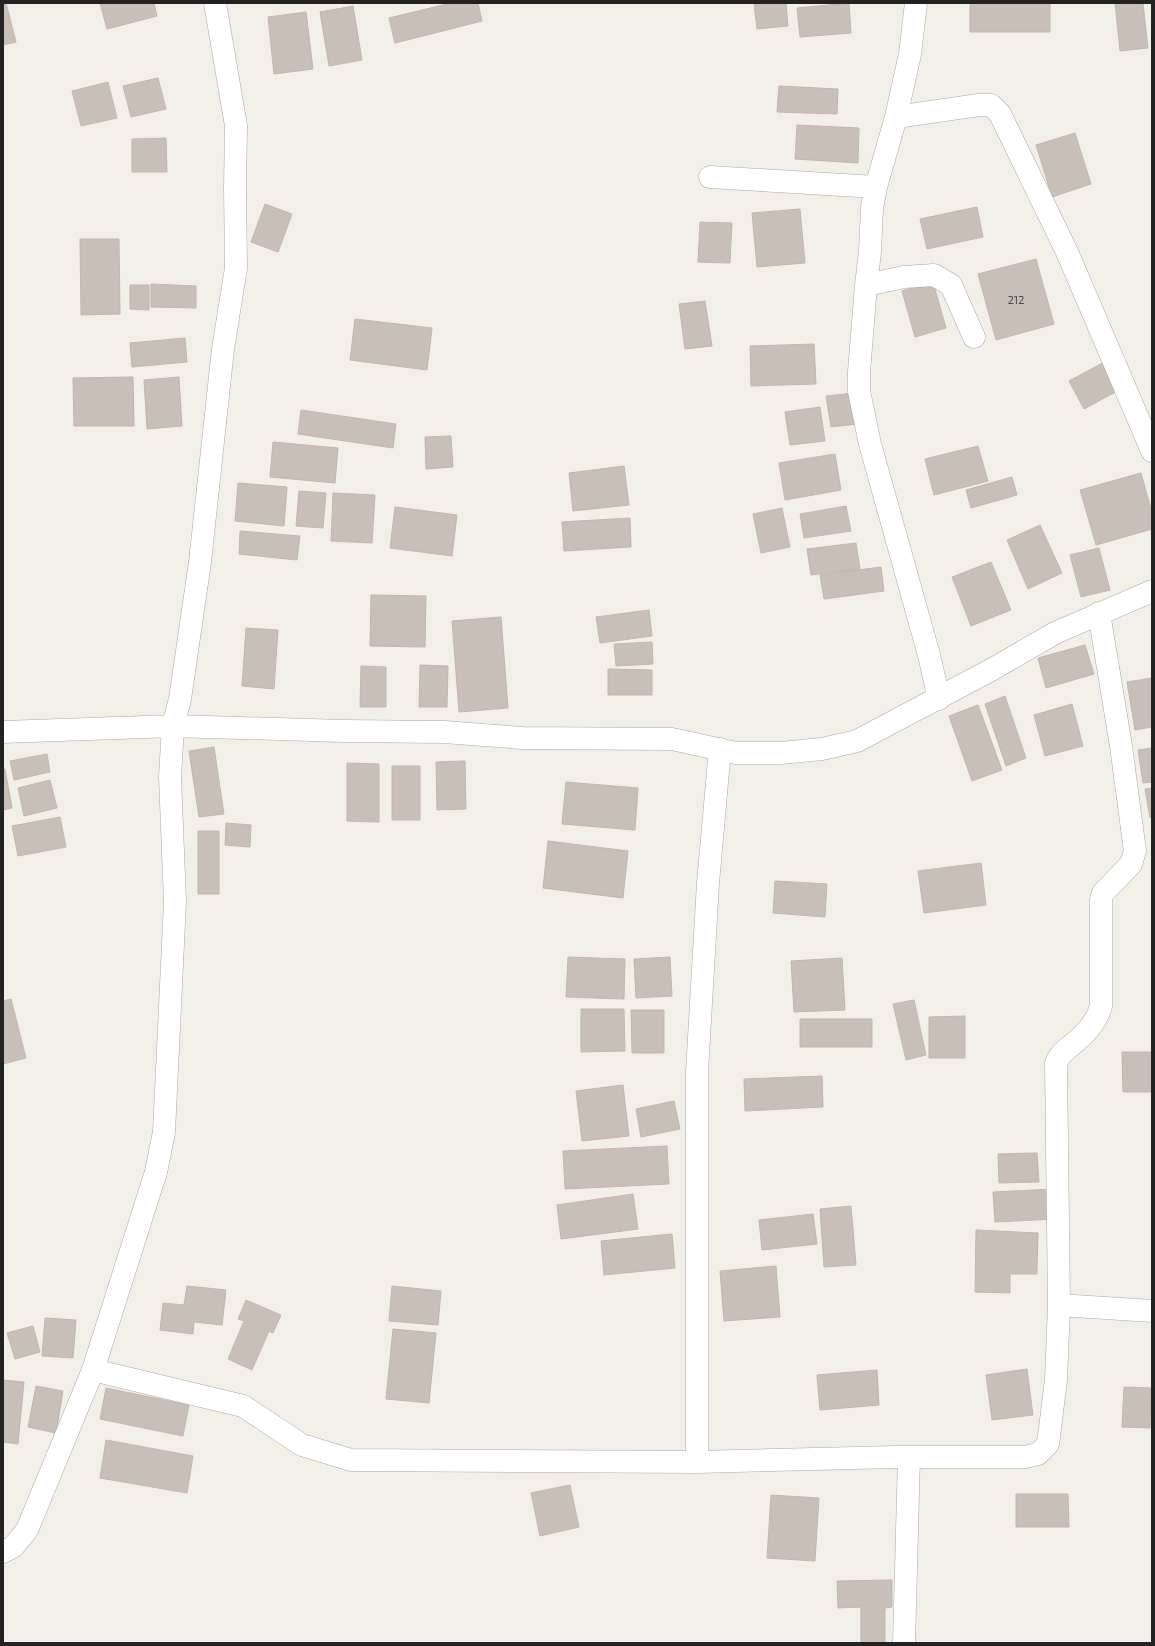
<svg xmlns="http://www.w3.org/2000/svg" width="1155" height="1646" viewBox="0 0 1155 1646" font-family="'Exo 2',sans-serif">
  <style>
    .building { fill: #c7bfb8; stroke: #c4b6ab }
    .lines { fill: none; stroke-linecap: round; stroke-linejoin: round }
    .minor-casing { stroke: #a9a9a9; stroke-width: 23 }
    .minor { stroke: #fff; stroke-width: 22 }
    .labels { text-anchor: middle; dominant-baseline: central; stroke-width: 3.5; stroke-linejoin: round; paint-order: stroke }
    .number-label { font-size: 11px; fill: #4b4948 }
  </style>
  <rect width="100%" height="100%" fill="#f2efe9"/>
  <!-- building -->
  <path class="building" d="M3 3H6L16 42 3 45Z
    M100 3H154L157 16 107 29Z
    M451 3H478L482 21 395 43 389 18Z
    M786 3 788 26 757 29 754 4Z
    M849 3 851 33 800 37 797 8Z
    M970 3H1050V32H970Z
    M1115 3H1143L1148 48 1120 51Z
    M353 6 362 60 329 66 320 12Z
    M306 12 313 69 274 74 268 17Z
    M158 78 166 109 131 117 123 86Z
    M108 82 117 118 81 126 72 91Z
    M779 86 838 89 837 114 777 112Z
    M797 125 859 128 858 163 795 159Z
    M1075 133 1091 184 1052 197 1036 145Z
    M166 138 167 172H132V139Z
    M265 204 292 214 278 252 251 242Z
    M977 207 983 237 927 249 920 219Z
    M800 209 805 263 757 267 752 213Z
    M700 222 732 223 730 263 698 262Z
    M80 239H119L120 314 81 315Z
    M1036 259 1054 324 996 340 978 274Z
    M933 282 946 328 915 337 902 291Z
    M151 284 196 286V308L151 307Z
    M130 285H149V310L130 309Z
    M705 301 712 346 685 349 679 304Z
    M355 319 432 328 427 370 350 360Z
    M185 338 187 362 132 367 130 343Z
    M814 344 816 384 751 386 750 346Z
    M1106 361 1121 389 1084 409 1069 381Z
    M133 377 134 426H74L73 378Z
    M179 377 182 426 147 429 144 380Z
    M853 393 857 424 831 427 826 396Z
    M820 407 825 441 790 445 785 412Z
    M301 410 396 424 393 448 298 434Z
    M451 436 453 467 426 469 425 437Z
    M273 442 338 448 335 483 270 477Z
    M978 446 988 481 934 495 925 459Z
    M835 454 841 490 785 500 779 463Z
    M624 466 629 505 573 511 569 473Z
    M1141 473 1152 512V529L1096 545 1080 490Z
    M1012 477 1017 495 971 508 966 490Z
    M238 483 287 487 284 526 235 521Z
    M299 491 326 493 323 528 296 526Z
    M333 493 375 495 372 543 331 541Z
    M846 506 851 531 804 538 800 514Z
    M395 507 457 515 452 556 390 548Z
    M782 508 790 547 761 553 753 514Z
    M630 518 631 547 564 551 562 522Z
    M1040 525 1062 573 1028 589 1007 540Z
    M240 531 300 536 297 560 239 554Z
    M856 543 860 569 811 575 807 549Z
    M1099 548 1110 590 1081 597 1070 555Z
    M991 562 1011 610 971 626 952 577Z
    M881 567 884 591 824 599 820 575Z
    M371 595 426 596 425 647 370 646Z
    M649 610 652 636 600 643 596 617Z
    M501 617 508 708 459 712 452 621Z
    M246 628 278 630 274 689 242 686Z
    M652 642 653 664 616 666 614 644Z
    M1085 645 1094 674 1046 688 1038 658Z
    M420 665 448 666 447 707H419Z
    M361 666 386 667V707H360Z
    M608 669 652 670V695H608Z
    M1152 678V727L1135 730 1127 682Z
    M1005 696 1026 758 1006 766 985 704Z
    M1072 704 1083 746 1045 756 1034 715Z
    M978 705 1002 770 972 781 949 716Z
    M214 747 224 814 199 817 189 751Z
    M1152 748V782L1143 783 1138 750Z
    M47 754 50 772 14 780 10 761Z
    M465 761 466 809 437 810 436 762Z
    M347 763 379 764V822L347 821Z
    M392 766H420V820H392Z
    M3 769H5L12 808 3 810Z
    M50 780 57 808 24 816 18 788Z
    M566 782 638 788 635 830 562 824Z
    M1152 788V817L1150 818 1145 789Z
    M60 817 66 847 18 856 12 826Z
    M226 823 251 825 250 847 225 845Z
    M198 831H219V894H198Z
    M548 841 628 851 623 898 543 888Z
    M981 863 986 905 924 913 918 871Z
    M775 881 827 884 825 917 773 913Z
    M568 957 625 959 624 999 566 997Z
    M670 957 672 996 636 998 634 959Z
    M842 958 845 1010 794 1012 791 961Z
    M11 999 26 1058 3 1064V1001Z
    M914 1000 926 1055 906 1060 893 1004Z
    M581 1009H624L625 1051 581 1052Z
    M631 1010H664V1053H632Z
    M965 1016V1058H929V1017Z
    M800 1019H872V1047H800Z
    M1122 1052H1152V1092H1123Z
    M822 1076 823 1107 745 1111 744 1079Z
    M623 1085 629 1136 582 1141 576 1091Z
    M674 1101 680 1129 641 1137 636 1109Z
    M667 1146 669 1184 565 1189 563 1151Z
    M1037 1153 1039 1182 999 1183 998 1154Z
    M1054 1189 1055 1219 995 1222 993 1192Z
    M633 1194 638 1229 561 1239 557 1205Z
    M851 1206 856 1265 824 1267 820 1209Z
    M813 1214 817 1244 762 1250 759 1220Z
    M976 1230 1038 1233 1037 1274H1010V1293L975 1292Z
    M672 1234 675 1268 604 1275 601 1241Z
    M776 1266 780 1317 724 1321 720 1271Z
    M187 1286 226 1290 222 1325 194 1322 193 1334 160 1330 163 1303 184 1305Z
    M392 1286 441 1291 438 1325 389 1321Z
    M246 1300 281 1315 273 1333 269 1331 252 1370 228 1359 244 1321 238 1319Z
    M45 1318 76 1320 73 1358 42 1356Z
    M33 1326 40 1352 15 1359 7 1333Z
    M393 1329 436 1333 429 1403 386 1399Z
    M1027 1369 1033 1415 992 1420 986 1375Z
    M877 1370 879 1405 820 1410 817 1375Z
    M3 1380 24 1382 18 1444 3 1442Z
    M36 1386 63 1391 56 1433 28 1427Z
    M1124 1387 1151 1388 1150 1428 1122 1427Z
    M106 1388 189 1405 183 1436 100 1419Z
    M106 1440 193 1456 187 1493 100 1478Z
    M570 1485 579 1527 540 1536 531 1493Z
    M1016 1494H1068L1069 1527H1016Z
    M771 1495 819 1498 815 1561 767 1558Z
    M892 1580V1607L885 1608V1643H861V1607L838 1608 837 1581Z"/>
  <g class="lines">
    <defs>
      <path id="minor" d="M916 3 910 54 896 117 876 187 872 208 870 252 866 285 904 277 934 275 951 285 974 337
        M896 117 979 105H991L1000 114 1067 252 1152 451
        M710 177 876 187
        M866 285 859 372V391L870 444 929 655 939 699
        M3 732 173 726 344 731 444 732 522 738 672 739 736 753H781L822 749 857 741 991 670 1055 633 1152 591
        M1059 1305 1152 1311
        M93 1370 156 1172 164 1132 175 902 170 777 173 726 180 699 200 562 223 349 236 268 235 188 236 126 215 3
        M697 1462V1072L708 883 720 749
        M3 1552 13 1547 27 1530 93 1370 243 1406 302 1445 351 1460 697 1462 896 1457H1025L1038 1454 1048 1444 1056 1380 1059 1305 1056 1063C1059 1054 1066 1050 1073 1044 1086 1033 1097 1022 1101 1006V900L1103 893 1131 864 1135 851 1121 746 1099 613
        M904 1643 909 1457"/>
    </defs>
    <!-- minor casing -->
    <use href="#minor" class="minor-casing"/>
    <!-- minor -->
    <use href="#minor" class="minor"/>
  </g>
  <g class="labels">
    <!-- number labels -->
    <g class="number-label">
      <text x="1016" y="299">212</text>
    </g>
  </g>
  <!-- border -->
  <rect width="1155" height="1646" fill="none" stroke="#222222" stroke-width="8"/>
</svg>
